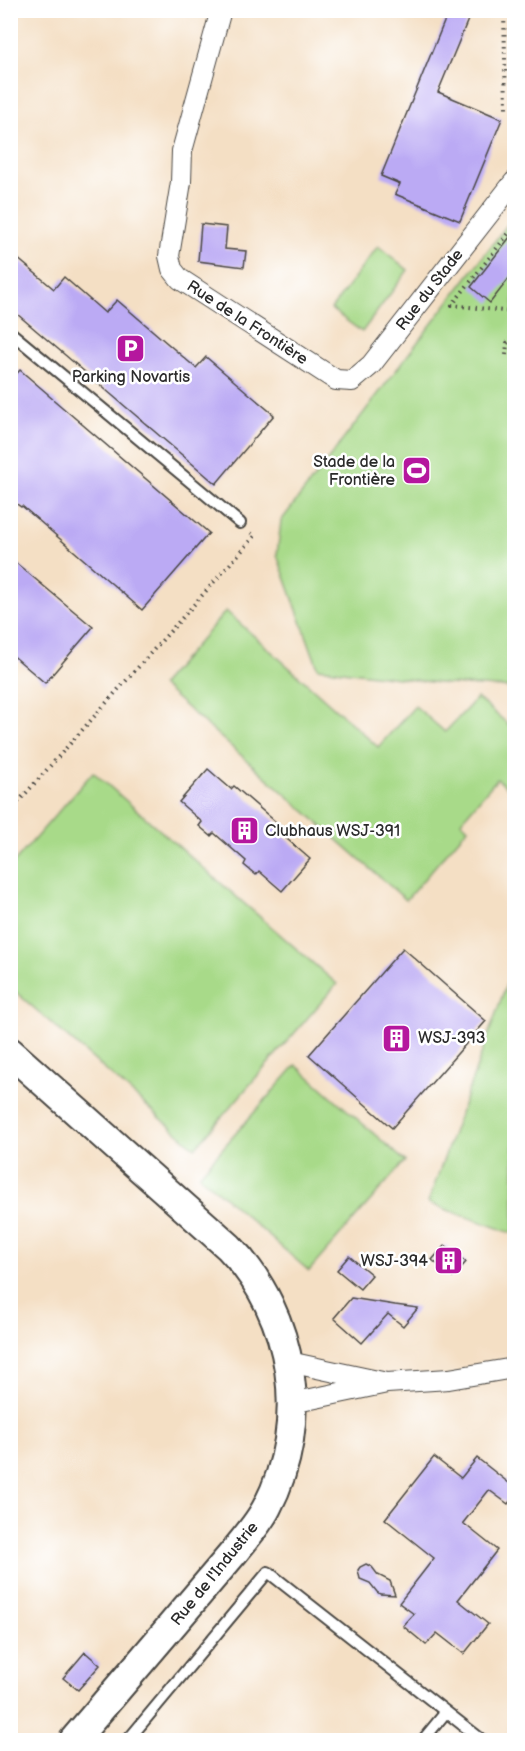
<svg xmlns="http://www.w3.org/2000/svg" width="525" height="1751" viewBox="0 0 525 1751" font-family="'Balsamiq Sans',sans-serif">
  <style>
    .green { fill: #a8da89; stroke: #6a825a; stroke-width: 1.5 }
    .building { fill: #bbaaf4 }
    .lines { fill: none; stroke-linecap: round; stroke-linejoin: round }
    .service-casing { stroke: #494642; stroke-width: 14 }
    .minor-casing { stroke: #494642; stroke-width: 22 }
    .secondary-casing { stroke: #494642; stroke-width: 32 }
    .path { stroke: #494642; stroke-width: 4; stroke-dasharray: 1.5 4.5; stroke-linecap: butt }
    .service { stroke: #fff; stroke-width: 10 }
    .minor { stroke: #fff; stroke-width: 20 }
    .secondary { stroke: #fff; stroke-width: 28 }
    .labels { text-anchor: middle; dominant-baseline: central; stroke-width: 5; stroke-linejoin: round; paint-order: stroke }
    .street-label { font-size: 16px; fill: #2b2b2b; stroke: #fff }
    .poi-label { font-size: 16px; fill: #2b2b2b; stroke: #fff; text-anchor: end }
  </style>
  <rect width="100%" height="100%" fill="#fff"/>
  <filter id="ink" filterUnits="userSpaceOnUse"><feTurbulence type="fractalNoise" baseFrequency=".0167" numOctaves="2"/><feDisplacementMap in="SourceGraphic" scale="12" xChannelSelector="R" yChannelSelector="G"/><feConvolveMatrix kernelMatrix="1 2 1 2 8 2 1 2 1" color-interpolation-filters="sRGB"/></filter>
  <filter id="wash" filterUnits="userSpaceOnUse"><feTurbulence type="fractalNoise" baseFrequency=".008" numOctaves="4" result="noise"/><feDisplacementMap in="SourceGraphic" scale="24" xChannelSelector="R" yChannelSelector="G"/><feGaussianBlur stdDeviation="1.35" result="paint"/><feColorMatrix in="noise" values="0 0 0 0 0 0 0 0 0 0 0 0 0 0 0 0 0 1.4 0 .05"/><feComposite in="paint" operator="in"/></filter>
  <g filter="url(#wash)">
    <rect width="100%" height="100%" fill="#f4dfc4"/>
    <!-- green -->
    <path class="green" d="M514 216V688L447 684 318 668 277 555 281 521Z
      M378 246 408 270 362 332 331 309Z
      M226 611 378 747 415 706 445 732 477 698 514 729V793L497 779 461 821 468 828 406 900 161 685Z
      M93 772 337 984 195 1148 11 988V866Z
      M514 963V1234L428 1203Z
      M296 1065 405 1161 309 1271 199 1175Z"/>
    <g id="blocks">
      <!-- building -->
      <path class="building" d="M449 10H472L438 92 502 119 460 221 395 194 400 184 381 176Z
        M201 224 227 227 225 249 246 251 244 267 198 261Z
        M514 232V272L490 303 471 287Z
        M10 252 54 289 64 277 105 313 117 300 196 368 206 357 274 415 216 484 10 308Z
        M20 370 48 394V395L209 533 142 610 22 506 21 507 10 499V381Z
        M10 558 93 627 45 683 10 653Z
        M208 769 231 789 234 786 284 829 280 833 310 859 282 891 259 871 256 875 244 865 246 861 214 833 211 836 199 826 202 822 179 802Z
        M403 948 486 1021 392 1128 309 1055Z
        M445 1245 466 1262 453 1277 432 1260Z
        M349 1256 372 1275 360 1289 337 1270Z
        M351 1298 395 1305 418 1308 403 1326 388 1314 362 1343 334 1318Z
        M434 1457 461 1478 477 1458 514 1487V1496L508 1504 489 1490 463 1523 497 1550 458 1600 488 1624 464 1654 437 1633 426 1645 403 1626 414 1614 399 1603 434 1558 385 1519Z
        M366 1564 372 1567 378 1575 390 1581 395 1595 380 1594 377 1592 370 1583 360 1579 358 1570 360 1567Z
        M85 1652 100 1665 78 1690 63 1678Z"/>
    </g>
  </g>
  <g filter="url(#ink)">
    <use href="#blocks" fill-opacity="0" stroke="#494642" stroke-width="1.5"/>
    <g class="lines">
      <defs>
        <path id="service" d="M10 332 240 523
          M128 1740 268 1572 482 1740
          M423 1740 446 1712"/>
        <path id="minor" d="M221 10 182 151 181 182 169 256 172 269 180 279 336 380 352 381 371 365 514 182
          M289 1362 387 1383 292 1403
          M387 1383 449 1379 514 1368"/>
        <path id="secondary" d="M10 1052 229 1247C295 1315 311 1423 267 1507 259 1523 246 1537 235 1551L74 1740"/>
      </defs>
      <!-- service casing -->
      <use href="#service" class="service-casing"/>
      <!-- minor casing -->
      <use href="#minor" class="minor-casing"/>
      <!-- secondary casing -->
      <use href="#secondary" class="secondary-casing"/>
      <!-- path -->
      <path class="path" d="M504 10 506 108
        M508 234 452 305 512 312 514 309
        M506 355 507 343 514 338
        M10 811 255 536 250 532"/>
      <!-- service -->
      <use href="#service" class="service"/>
      <!-- minor -->
      <use href="#minor" class="minor"/>
      <!-- secondary -->
      <use href="#secondary" class="secondary"/>
    </g>
  </g>
  <!-- icons -->
  <defs>
    <symbol id="parking-square" viewBox="-11 -11 22 22"><rect x="-9" y="-9" width="18" height="18" rx="4" fill="#b5179e" stroke="#fff"/><path d="M-3.5-5.5H1a3.5 3.5 0 0 1 0 7H-1V5.5H-3.5ZM-1-3.4V-.6H.8a1.4 1.4 0 0 0 0-2.8Z" fill="#fff"/></symbol>
    <symbol id="stadium-square" viewBox="-11 -11 22 22"><rect x="-9" y="-9" width="18" height="18" rx="4" fill="#b5179e" stroke="#fff"/><path d="M0-5a6.5 5 0 1 0 0 10a6.5 5 0 1 0 0-10ZM-3.5-1.8h7v3.6h-7Z" fill="#fff"/></symbol>
    <symbol id="building-square" viewBox="-11 -11 22 22"><rect x="-9" y="-9" width="18" height="18" rx="4" fill="#b5179e" stroke="#fff"/><path d="M-4-6H4V6H1V3H-1V6H-4ZM-2.5-4.3h1.7v1.8h-1.7ZM.8-4.3h1.7v1.8H.8ZM-2.5-1h1.7V.8h-1.7ZM.8-1h1.7V.8H.8Z" fill="#fff"/></symbol>
  </defs>
  <g fill-rule="evenodd">
    <use href="#parking-square" x="114" y="332" width="33" height="33"/>
    <use href="#stadium-square" x="400" y="454" width="33" height="33"/>
    <use href="#building-square" x="228" y="814" width="33" height="33"/>
    <use href="#building-square" x="380" y="1022" width="33" height="33"/>
    <use href="#building-square" x="432" y="1244" width="33" height="33"/>
  </g>
  <g class="labels">
    <!-- street labels -->
    <g class="street-label">
      <text transform="translate(430 290) rotate(-52)">Rue du Stade</text>
      <text transform="translate(247 323) rotate(33)">Rue de la Frontière</text>
      <text transform="translate(215 1574) rotate(-51)">Rue de l'Industrie</text>
    </g>
    <!-- poi labels -->
    <g class="poi-label">
      <text x="131" y="377" text-anchor="middle">Parking Novartis</text>
      <text x="395" y="462">Stade de la<tspan x="395" dy="18">Frontière</tspan></text>
      <text x="265" y="831" text-anchor="start">Clubhaus WSJ-391</text>
      <text x="418" y="1038" text-anchor="start">WSJ-393</text>
      <text x="428" y="1261">WSJ-394</text>
    </g>
  </g>
  <!-- margin -->
  <rect width="525" height="1751" fill="none" stroke="#fff" stroke-width="36"/>
</svg>
